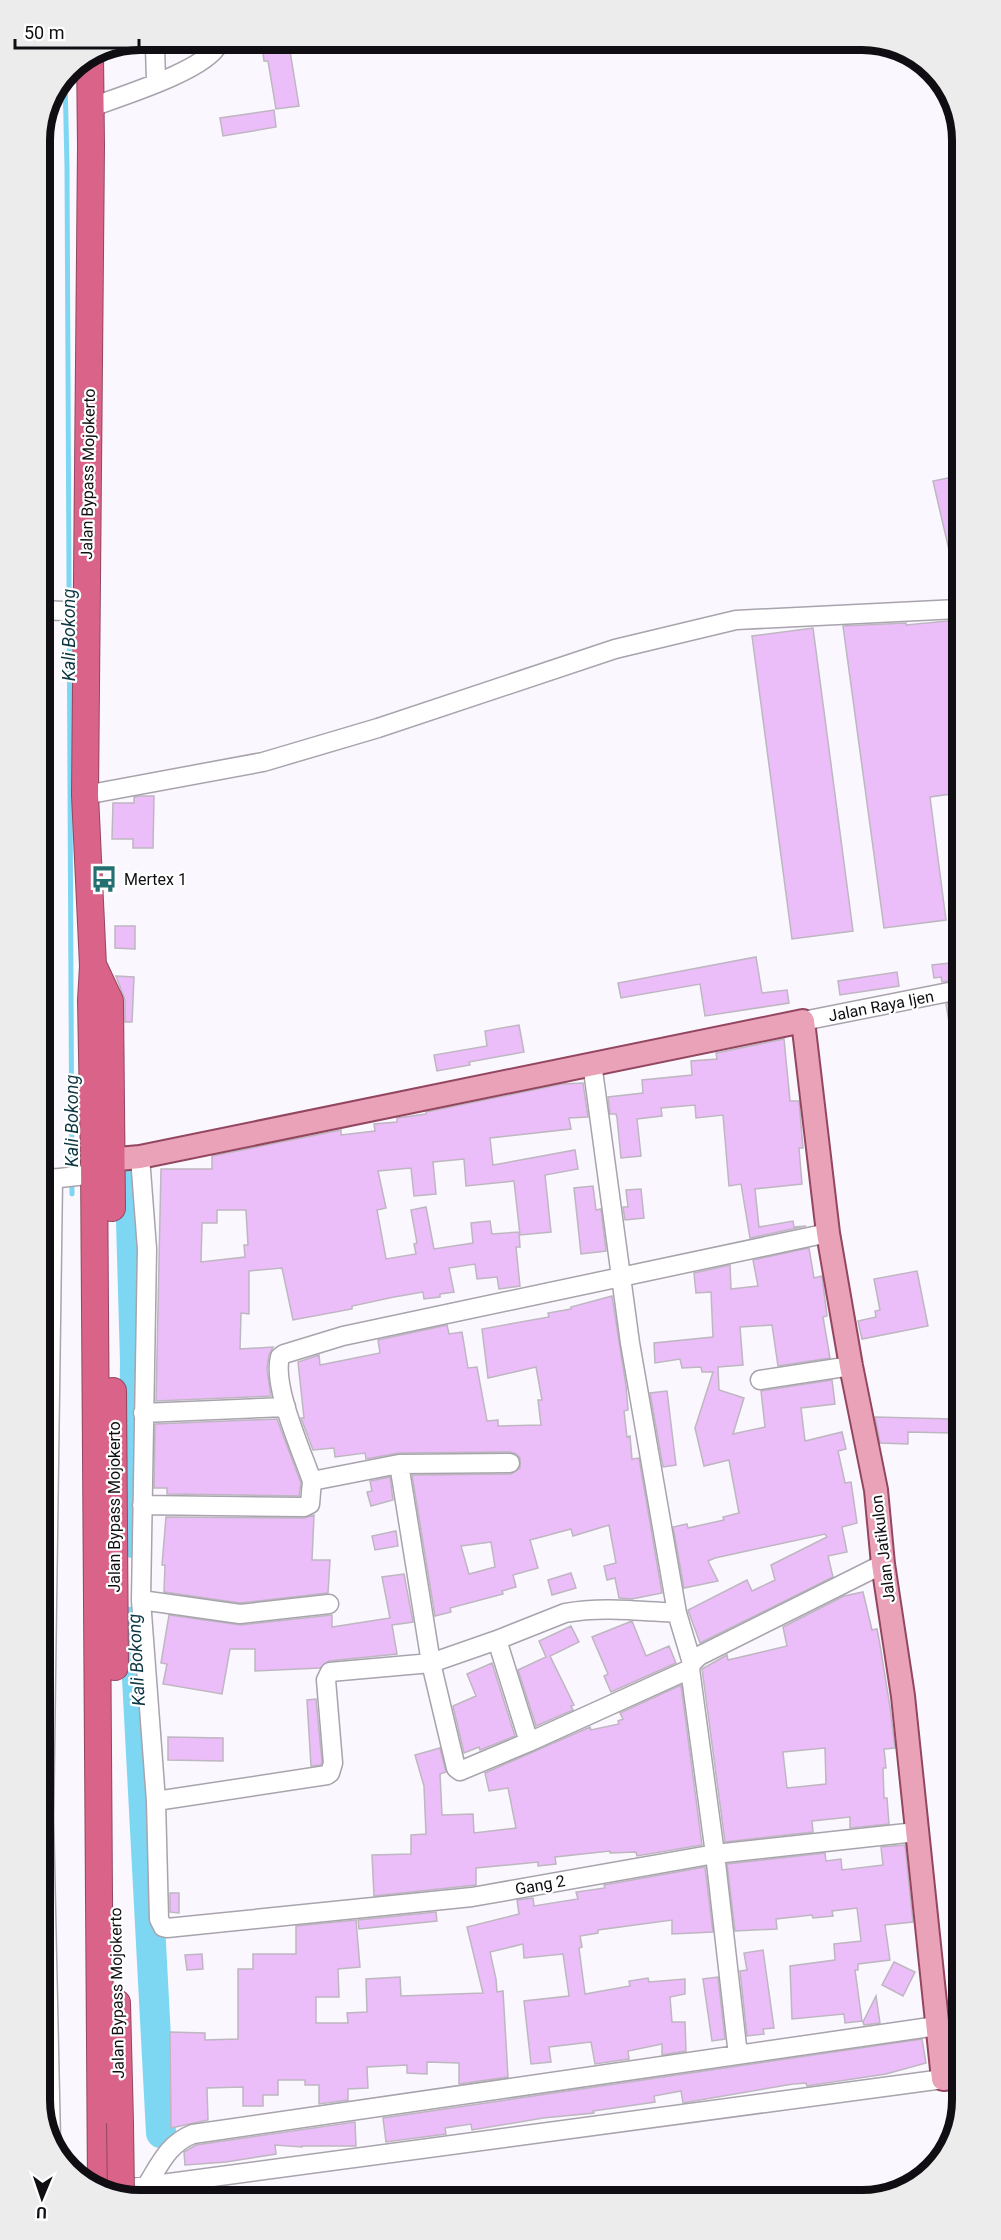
<svg xmlns="http://www.w3.org/2000/svg" width="1001" height="2240" viewBox="0 0 1001 2240" font-family="Roboto,sans-serif">
  <style>
    .lines { fill: none; stroke-linecap: round; stroke-linejoin: round }
    .stream { stroke: #7dd6f2; stroke-width: 5 }
    .river { stroke: #7dd6f2; stroke-width: 30 }
    .building { fill: #ecbef9; stroke: #beb6c0; stroke-width: 1.5; fill-rule: evenodd }
    .minor-casing { stroke: #a8a3ad; stroke-width: 21 }
    .major-casing { stroke: #93465f; stroke-width: 26 }
    .highway-casing { stroke: #93465f; stroke-width: 28 }
    .minor { stroke: #fff; stroke-width: 18 }
    .major { stroke: #e9a2b8; stroke-width: 22 }
    .highway { stroke: #da6489; stroke-width: 26 }
    .highway-bridge-casing { stroke: #93465f; stroke-width: 28; stroke-linecap: butt }
    .highway-bridge { stroke: #da6489; stroke-width: 26 }
    .labels { text-anchor: middle; dominant-baseline: central; stroke-width: 4.5; stroke-linejoin: round; paint-order: stroke }
    .street-label { font-size: 16px; fill: #100e12; stroke: #fff }
    .poi-label { font-size: 16px; fill: #100e12; stroke: #fff; text-anchor: start }
    .water-label { font-size: 18px; font-style: italic; fill: #0b3642; stroke: #fff }
    .rim { fill: none; stroke: #100e12; stroke-width: 8 }
  </style>
  <rect width="100%" height="100%" fill="#faf7fe"/>
  <g class="lines">
    <!-- stream -->
    <path class="stream" d="M65 77 67 167 72 1194"/>
    <!-- river -->
    <path class="river" d="M130 1186 135 1361 133 1543
      M134 1621 161 2133"/>
  </g>
  <!-- building -->
  <path class="building" d="M262 45H289L299 106 276 109 268 61H264Z
    M274 110 276 127 223 136 220 118Z
    M958 476V562L952 563 933 481Z
    M958 620V793L930 797 946 920 884 928 843 626 906 623V625Z
    M813 628 853 931 792 939 752 636Z
    M140 796H154L153 848H133V839H112L113 803H134V797Z
    M115 926H135V949L115 948Z
    M756 957 762 993 787 990 789 1003 705 1016 700 984 621 998 618 983Z
    M959 962V979L942 982 941 977 934 978 932 965Z
    M897 972 899 986 840 995 838 981Z
    M116 976 134 977 132 1022H125V1000Z
    M959 1001V1038L952 1039 946 1004Z
    M519 1025 524 1052 469 1062 470 1065 437 1071 434 1055 487 1046 485 1031Z
    M784 1039 790 1101H799L803 1148H799L802 1184 755 1189 759 1227 793 1221 794 1227 806 1226 750 1238 741 1184 729 1186 723 1115 696 1118 695 1105 661 1108 662 1116 637 1119 641 1156 621 1158 617 1118 616 1114H610L608 1097 643 1093 642 1080 692 1075 691 1061 717 1059 716 1053Z
    M583 1083 588 1117 569 1118 571 1129 490 1138 493 1165 575 1150 578 1169 545 1175 551 1232 520 1235 514 1181 466 1186 464 1159 433 1162 436 1194 414 1196 411 1168 378 1171 386 1208 377 1210 386 1259 416 1254 414 1244 417 1243 411 1210 426 1207 434 1249 473 1243 471 1223 490 1221 492 1234 519 1232 520 1247H516L520 1286 499 1289 497 1277 477 1279 475 1264 449 1268 454 1292 440 1294V1297L424 1299 423 1292 394 1297 352 1306V1309L293 1320 282 1268 249 1271V1314L241 1313 240 1349 273 1347 269 1355 267 1369 271 1396 156 1401 161 1169H212V1156L341 1130V1135L375 1131 374 1124 397 1122V1118L426 1114V1112L562 1084ZM217 1210H246L248 1245H244L245 1257 201 1262 202 1223H217Z
    M593 1186 596 1210 601 1209 606 1251 581 1254 574 1188Z
    M641 1189 644 1218 625 1220 623 1207H628L626 1190Z
    M809 1248 814 1278 822 1276 827 1316 823 1317 830 1358 778 1366 772 1325 740 1327 743 1365 718 1367 719 1390 744 1398 733 1434 765 1427 761 1391 832 1380 835 1404 801 1408 805 1441 842 1432 846 1449 838 1451 845 1483 851 1482 857 1523 842 1527 847 1552 828 1556 833 1577 700 1643 688 1610 747 1580 752 1591 775 1580 771 1565 827 1537 825 1534 715 1558 708 1561 718 1581 684 1588 673 1527 687 1524 688 1528 724 1520 723 1517 739 1513 729 1460 704 1466 695 1428 713 1372H702L701 1367 682 1368 680 1359 655 1363 654 1343 713 1337 711 1292 696 1293 694 1273 730 1265 731 1289 758 1286 753 1260Z
    M917 1271 928 1326 862 1339 858 1321 876 1317 875 1311 880 1310 874 1279Z
    M612 1296 626 1386 628 1410 624 1411 627 1437 630 1436 632 1459 639 1458 662 1593 632 1599 619 1598 615 1578 607 1580 604 1566 616 1563 609 1525 573 1536 571 1529 530 1540 538 1568 513 1575 516 1587 502 1591 503 1594 450 1608 451 1612 435 1616 412 1475 511 1474 520 1468V1458L516 1454 510 1452 399 1453 366 1459 365 1453 335 1457 334 1448 313 1450 301 1418H304L298 1362 319 1355 320 1365 380 1353 378 1340 447 1325 449 1334 462 1332 468 1368 477 1367 487 1421 498 1420V1426L541 1425 538 1400H542L536 1367 488 1378 482 1329 549 1317 548 1313 571 1309V1307ZM491 1542 495 1567 469 1574 461 1546Z
    M667 1391 676 1465 663 1467 650 1393Z
    M875 1417 953 1419V1433L908 1432V1444L880 1443Z
    M277 1419 301 1483 299 1496 167 1494V1488H154L155 1424Z
    M390 1477 393 1500 371 1506 367 1492 372 1491 370 1481Z
    M314 1515 312 1560H330L328 1593 240 1603 164 1592 165 1565H162L166 1517 304 1518Z
    M396 1531 398 1546 375 1550 372 1536Z
    M571 1573 576 1588 552 1595 548 1580Z
    M404 1574 413 1622 392 1625 397 1654 329 1661 320 1668 255 1671V1649H230L222 1694 163 1684 167 1664 161 1663 169 1615 241 1625 332 1615V1627L390 1618 382 1577Z
    M863 1592 872 1630 877 1629 880 1645 890 1707 895 1748 884 1749 886 1768H883L884 1798H887L889 1824 850 1828V1817L812 1821 813 1832 725 1842 702 1669 727 1655 728 1660 787 1646 783 1627 844 1596ZM825 1748 826 1784 787 1788 783 1752Z
    M632 1621 646 1656 669 1646 676 1663 611 1692 604 1676 608 1674 592 1637Z
    M571 1626 579 1642 550 1656 574 1705 571 1706 573 1710 536 1726 518 1670 546 1657 539 1641Z
    M492 1663 515 1736 480 1750 479 1747 464 1753 453 1706 476 1696 467 1674Z
    M681 1685 702 1845 637 1856 636 1852 610 1853V1851L555 1857 556 1864 538 1866V1862L476 1868V1885L374 1896 372 1855 411 1854V1835L426 1834 424 1786 415 1755 440 1748 446 1772 440 1774 442 1815 473 1814 474 1833 516 1828 508 1788 489 1791 485 1773 590 1727 591 1730 619 1724 618 1721 623 1719 620 1713Z
    M316 1699 322 1762 321 1765 311 1766 307 1700Z
    M168 1737 223 1738V1761L168 1760Z
    M905 1845 913 1922 885 1925 890 1960 858 1964V1970H855L862 2021 845 2023 844 2014 792 2019 790 1966 835 1960 834 1944 861 1941 857 1908 832 1911 833 1916 813 1918 812 1915 776 1919 777 1929 735 1931 727 1864 825 1853 826 1861 841 1859 842 1870 883 1865 881 1847Z
    M705 1867 713 1932 672 1934V1920L598 1930V1933L580 1936 582 1947 579 1948 585 1994 630 1986 629 1981 648 1978 649 1982 685 1979V1994L670 1997 672 2022H685L686 2051 662 2055V2044L628 2051 629 2059 595 2064 591 2042 549 2047 551 2062 531 2064 524 2001 569 1996 563 1954 524 1958 523 1944 490 1952 496 1979 497 1992 503 1991 508 2077 459 2084V2063L427 2062V2074L407 2073V2065L367 2067 368 2088 348 2089V2100L319 2104V2085H305V2080H278V2095H263V2106H243V2087L207 2088 208 2120 171 2128 170 2032 205 2033V2040L238 2039V1969H253V1954H296V1926L356 1920 360 1967 338 1969 339 1997H316V2023H348L347 2013 367 2012 366 1979 400 1977 401 1996 483 1993 467 1927 519 1914 517 1900 533 1898 534 1906 578 1899 576 1892 605 1888 604 1885Z
    M170 1893H179V1913L170 1912Z
    M436 1912 437 1921 359 1929 358 1920Z
    M763 1950 774 2028 763 2029 764 2034 747 2036 740 1971 747 1970 744 1953Z
    M202 1954 203 1969 187 1970 185 1955Z
    M894 1962 915 1972 903 1996 882 1985Z
    M718 1977 725 2039 712 2041 703 1979Z
    M876 1996 880 2023 864 2025 863 2022Z
    M922 2039 926 2063 886 2074 807 2086 806 2083 793 2084 683 2103 681 2091 654 2096 655 2102 593 2111 594 2113 543 2118 472 2130 471 2124 445 2128 446 2134 386 2142 383 2118Z
    M355 2122 356 2146H302V2147L275 2145 276 2154 226 2162 185 2165 184 2152 196 2145Z"/>
  <g class="lines">
    <defs>
      <path id="minor" d="M155 46 156 82
        M92 107C121 96 204 71 218 45
        M40 610 87 612
        M85 795 263 762 378 728 615 649 736 620 958 609
        M803 1021 959 990
        M592 1063 630 1343 677 1613 692 1663 690 1669 715 1854 738 2055
        M140 1157 147 1249 141 1600 156 1801 159 1919 163 1927 167 1928 472 1897 715 1854 916 1832
        M42 1180 86 1175 105 1178
        M760 1380 851 1366
        M143 1413 286 1407
        M399 1464 510 1463
        M312 1481C302 1452 272 1386 280 1357L284 1354 343 1336 828 1233
        M142 1505 304 1507 310 1504 312 1481 399 1464 431 1663 456 1768 460 1771 529 1742 690 1669
        M141 1600 240 1614 329 1604
        M497 1640 529 1742
        M692 1663 699 1656 883 1564
        M156 1801 327 1775 330 1773 333 1763 326 1680 330 1672 431 1663 497 1640 565 1613C601 1606 640 1611 677 1613
        M51 2142 44 1818 53 1178
        M147 2185C160 2164 169 2143 193 2134L937 2026
        M109 2191 943 2079"/>
      <path id="major" d="M96 1161 140 1157 803 1021 828 1233 851 1366 876 1490 883 1564 903 1696 943 2079 962 2077"/>
      <path id="highway" d="M90 54 91 146 85 795 93 966 91 1000 94 1161 101 2189
        M95 969 110 1001 112 1208
        M113 1391 115 1667
        M117 2003 120 2123"/>
    </defs>
    <!-- minor casing -->
    <use href="#minor" class="minor-casing"/>
    <!-- major casing -->
    <use href="#major" class="major-casing"/>
    <!-- highway casing -->
    <use href="#highway" class="highway-casing"/>
    <!-- minor -->
    <use href="#minor" class="minor"/>
    <!-- major -->
    <use href="#major" class="major"/>
    <!-- highway -->
    <use href="#highway" class="highway"/>
    <defs>
      <path id="highway-bridge" d="M120 2123 121 2196"/>
    </defs>
    <!-- highway-bridge casing -->
    <use href="#highway-bridge" class="highway-bridge-casing"/>
    <!-- highway-bridge -->
    <use href="#highway-bridge" class="highway-bridge"/>
  </g>
  <!-- icons -->
  <defs>
    <symbol id="bus-bare" viewBox="-9 -9 18 18"><path d="M-5-6H5V4H4V6H2V4H-2V6H-4V4H-5ZM-3.5-4V0h7V-4ZM-3.5 1.2v1.5H-2V1.2ZM2 1.2v1.5H3.5V1.2Z" fill="#247070" stroke="#fff" stroke-width="2.5" paint-order="stroke"/></symbol>
  </defs>
  <g fill-rule="evenodd">
    <use href="#bus-bare" x="85" y="860" width="38" height="38"/>
  </g>
  <g class="labels">
    <!-- street labels -->
    <g class="street-label">
      <text transform="translate(88 474) rotate(-89)">Jalan Bypass Mojokerto</text>
      <text transform="translate(881 1006) rotate(-11)">Jalan Raya Ijen</text>
      <text transform="translate(114 1507) rotate(-90)">Jalan Bypass Mojokerto</text>
      <text transform="translate(883 1549) rotate(-97)">Jalan Jatikulon</text>
      <text transform="translate(540 1885) rotate(-10)">Gang 2</text>
      <text transform="translate(117 1993) rotate(-91)">Jalan Bypass Mojokerto</text>
    </g>
    <!-- poi labels -->
    <g class="poi-label">
      <text x="124" y="879">Mertex 1</text>
    </g>
    <!-- water labels -->
    <g class="water-label">
      <text transform="translate(68 635) rotate(-90)">Kali Bokong</text>
      <text transform="translate(71 1121) rotate(-90)">Kali Bokong</text>
      <text transform="translate(136 1660) rotate(-93)">Kali Bokong</text>
    </g>
  </g>
  <!-- crop -->
  <path d="M0 0H1001V2240H0ZM140 50H862A90 90 0 0 1 952 140V2100A90 90 0 0 1 862 2190H140A90 90 0 0 1 50 2100V140A90 90 0 0 1 140 50Z" fill="#ececec" fill-rule="evenodd"/>
  <path class="rim" d="M140 50H862A90 90 0 0 1 952 140V2100A90 90 0 0 1 862 2190H140A90 90 0 0 1 50 2100V140A90 90 0 0 1 140 50Z"/>
  <!-- north arrow -->
  <g transform="translate(42 2198) rotate(182)" stroke="#ffffff" stroke-width="4.5" paint-order="stroke">
  <path d="M0-4.5L10 22L0 15L-10 22Z" fill="#100e12"/>
  <text y="-9" font-size="16" font-weight="bold" text-anchor="middle" fill="#100e12">U</text>
  </g>
  <!-- scale -->
  <path d="M15 39v9h124v-9" fill="none" stroke="#100e12" stroke-width="3"/>
  <text x="24" y="39" font-size="18" fill="#100e12" stroke="#ffffff" stroke-width="4.5" paint-order="stroke">50 m</text>
</svg>
